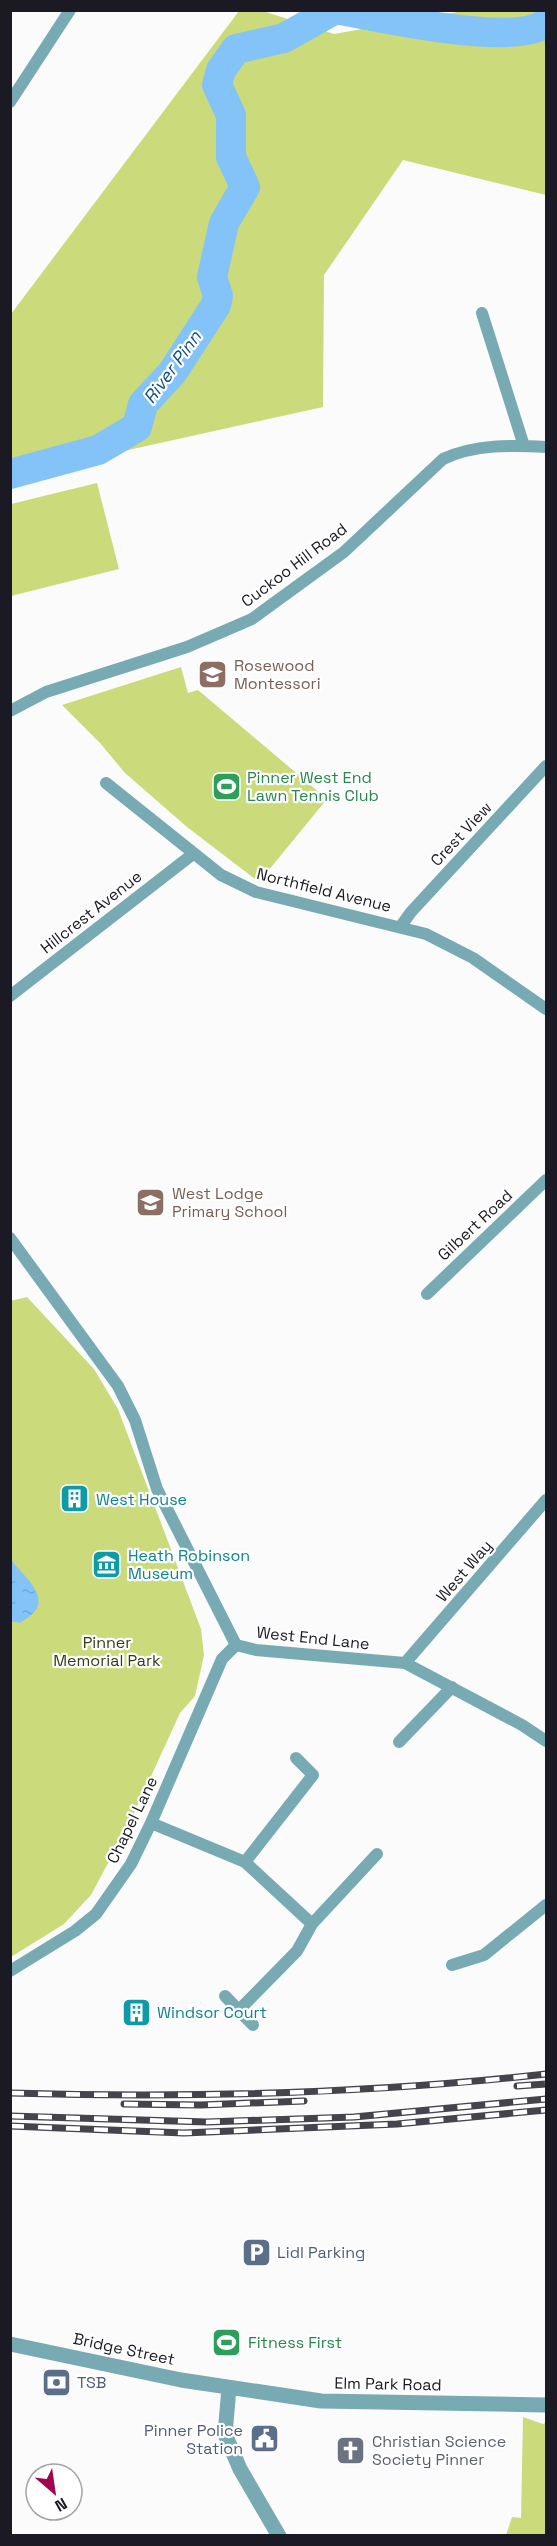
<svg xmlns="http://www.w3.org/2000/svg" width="557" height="2546" viewBox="0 0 557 2546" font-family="'Space Grotesk',sans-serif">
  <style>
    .green { fill: #cbdb7c }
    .water { fill: url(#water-ripples) }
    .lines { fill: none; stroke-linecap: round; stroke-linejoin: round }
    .river { stroke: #84c3f7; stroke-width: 30 }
    .minor { stroke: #77aab3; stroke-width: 12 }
    .tertiary { stroke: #77aab3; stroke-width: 15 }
    .rail-casing { stroke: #45434b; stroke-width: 7 }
    .rail { stroke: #fff; stroke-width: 4.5; stroke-dasharray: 14; stroke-linecap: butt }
    .labels { text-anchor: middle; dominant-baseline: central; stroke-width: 4.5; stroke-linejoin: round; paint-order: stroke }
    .street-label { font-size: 16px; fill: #1b1923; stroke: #fff }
    .education-label { font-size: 16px; fill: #785e54; stroke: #fff; text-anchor: start }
    .leisure-label { font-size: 16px; fill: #27864d; stroke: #fff; text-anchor: start }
    .culture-label { font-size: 16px; fill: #0d838f; stroke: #fff; text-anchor: start }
    .park-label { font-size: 16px; fill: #363c13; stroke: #fff }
    .service-label { font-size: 16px; fill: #4e5e75; stroke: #fff; text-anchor: start }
    .worship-label { font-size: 16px; fill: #5b616d; stroke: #fff; text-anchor: start }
    .water-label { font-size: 18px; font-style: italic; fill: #124f79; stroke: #fff }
  </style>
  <defs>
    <pattern id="water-ripples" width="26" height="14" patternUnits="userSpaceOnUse" patternTransform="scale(1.5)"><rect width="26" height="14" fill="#84c3f7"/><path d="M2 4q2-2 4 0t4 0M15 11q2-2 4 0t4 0" fill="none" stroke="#71a7d3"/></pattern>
  </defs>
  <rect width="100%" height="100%" fill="#fbfbfb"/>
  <!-- green -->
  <path class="green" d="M239 11H263L334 34 463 11H546V195L403 160 324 275 323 407 11 476V314Z
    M97 483 119 569 11 596V504Z
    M181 667 188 693 198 690 327 799 259 882 187 827 125 773 100 743 62 705Z
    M27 1297 94 1369 118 1409 201 1629 204 1655 195 1696 180 1713 131 1820 91 1895 64 1924 11 1957 10 1301Z
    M523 2417 543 2424 546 2423V2535H506L512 2517 521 2518Z"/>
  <!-- water -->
  <path class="water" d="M11 1560C20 1572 49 1595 35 1611 31 1616 25 1620 20 1623L11 1621Z"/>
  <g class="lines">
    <!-- river -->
    <path class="river" d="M341 10C382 18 515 47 546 23
      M10 474 98 450 137 427 143 404 172 373 216 305 218 296 212 277 224 223 245 187 231 157V115L217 85 221 70 236 49 284 38 334 10"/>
    <!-- minor -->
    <path class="minor" d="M10 102 70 10
      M482 313 524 446
      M10 711 46 692 187 647 252 619 344 552 443 459C475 444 512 445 546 447
      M106 783 221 875 256 892 426 934 473 958 546 1009
      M401 926 411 912 546 766
      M10 996 193 854
      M10 1238 118 1386 135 1420 157 1489 236 1645 256 1650 405 1663 522 1725 546 1741
      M427 1294 546 1180
      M405 1663 546 1500
      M399 1742 452 1687
      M151 1823 245 1862 312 1924
      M245 1862 313 1775 296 1758
      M452 1965 484 1955 546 1905
      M10 1971 75 1931 96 1914 131 1864 151 1823 222 1659 236 1645
      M225 1996 253 2025
      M239 2010 297 1951 312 1924 377 1854"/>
    <!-- tertiary -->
    <path class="tertiary" d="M10 2344 181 2380 321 2401 546 2405
      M229 2388 225 2434 240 2469 279 2536"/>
    <defs>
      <path id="rail" d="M517 2086 546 2084
        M10 2093C189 2098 368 2094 546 2074
        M124 2104 201 2105 304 2101
        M10 2116 207 2122 354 2117 546 2099
        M10 2126 184 2133 397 2124 546 2110"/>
    </defs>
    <!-- rail casing -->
    <use href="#rail" class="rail-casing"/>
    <!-- rail -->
    <use href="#rail" class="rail"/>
  </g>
  <!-- icons -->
  <defs>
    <symbol id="school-square" viewBox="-11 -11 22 22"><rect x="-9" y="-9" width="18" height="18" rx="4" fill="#8d6e63" stroke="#fff"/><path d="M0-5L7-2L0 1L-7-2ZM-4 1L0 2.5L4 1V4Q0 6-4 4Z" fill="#fff"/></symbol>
    <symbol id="stadium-square" viewBox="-11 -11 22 22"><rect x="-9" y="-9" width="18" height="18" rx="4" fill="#2e9e5b" stroke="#fff"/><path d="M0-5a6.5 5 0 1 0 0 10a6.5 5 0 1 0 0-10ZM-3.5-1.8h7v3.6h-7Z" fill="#fff"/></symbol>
    <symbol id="building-square" viewBox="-11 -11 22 22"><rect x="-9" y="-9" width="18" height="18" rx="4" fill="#0f9aa8" stroke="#fff"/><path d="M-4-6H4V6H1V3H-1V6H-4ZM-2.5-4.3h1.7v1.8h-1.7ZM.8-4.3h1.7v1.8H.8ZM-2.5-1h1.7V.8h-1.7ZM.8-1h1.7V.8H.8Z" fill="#fff"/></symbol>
    <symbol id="museum-square" viewBox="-11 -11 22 22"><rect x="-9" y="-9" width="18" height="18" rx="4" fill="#0f9aa8" stroke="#fff"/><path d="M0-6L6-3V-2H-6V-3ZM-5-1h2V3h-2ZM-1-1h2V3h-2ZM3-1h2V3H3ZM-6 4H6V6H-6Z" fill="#fff"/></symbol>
    <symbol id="parking-square" viewBox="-11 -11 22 22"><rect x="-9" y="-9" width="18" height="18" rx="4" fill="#5c6f8a" stroke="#fff"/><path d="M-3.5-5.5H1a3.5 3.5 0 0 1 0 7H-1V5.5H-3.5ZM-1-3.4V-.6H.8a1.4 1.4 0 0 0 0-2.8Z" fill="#fff"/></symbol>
    <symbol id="bank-square" viewBox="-11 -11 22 22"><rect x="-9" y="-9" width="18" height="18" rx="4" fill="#5c6f8a" stroke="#fff"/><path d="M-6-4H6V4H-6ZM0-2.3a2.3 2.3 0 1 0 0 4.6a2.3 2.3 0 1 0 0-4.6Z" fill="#fff"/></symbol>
    <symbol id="civic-square" viewBox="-11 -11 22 22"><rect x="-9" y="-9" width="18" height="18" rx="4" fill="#5c6f8a" stroke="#fff"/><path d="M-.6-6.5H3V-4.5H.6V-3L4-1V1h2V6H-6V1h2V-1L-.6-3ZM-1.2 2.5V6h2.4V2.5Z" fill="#fff"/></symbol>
    <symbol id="church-square" viewBox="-11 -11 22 22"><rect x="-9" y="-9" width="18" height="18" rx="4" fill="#6b7280" stroke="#fff"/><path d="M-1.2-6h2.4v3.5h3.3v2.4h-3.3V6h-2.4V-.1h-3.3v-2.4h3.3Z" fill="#fff"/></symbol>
  </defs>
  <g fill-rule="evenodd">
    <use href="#school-square" x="196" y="658" width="33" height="33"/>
    <use href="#stadium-square" x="210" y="770" width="33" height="33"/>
    <use href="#school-square" x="134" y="1186" width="33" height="33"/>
    <use href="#building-square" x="58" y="1482" width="33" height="33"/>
    <use href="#museum-square" x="90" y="1548" width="33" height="33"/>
    <use href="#building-square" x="120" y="1996" width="33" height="33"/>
    <use href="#parking-square" x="240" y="2236" width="33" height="33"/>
    <use href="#stadium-square" x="210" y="2326" width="33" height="33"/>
    <use href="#bank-square" x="40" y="2366" width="33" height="33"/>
    <use href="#civic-square" x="248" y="2422" width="33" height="33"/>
    <use href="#church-square" x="334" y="2434" width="33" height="33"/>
  </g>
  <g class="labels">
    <!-- street labels -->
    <g class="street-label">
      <text transform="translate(294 565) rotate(-37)">Cuckoo Hill Road</text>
      <text transform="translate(461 834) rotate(-47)">Crest View</text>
      <text transform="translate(324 890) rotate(14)">Northfield Avenue</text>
      <text transform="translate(91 912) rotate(-38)">Hillcrest Avenue</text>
      <text transform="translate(475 1225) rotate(-43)">Gilbert Road</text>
      <text transform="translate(464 1571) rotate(-49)">West Way</text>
      <text transform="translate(313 1638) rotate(6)">West End Lane</text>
      <text transform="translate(132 1820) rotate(-64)">Chapel Lane</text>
      <text transform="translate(124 2349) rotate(12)">Bridge Street</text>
      <text transform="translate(388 2384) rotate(1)">Elm Park Road</text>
    </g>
    <!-- education labels -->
    <g class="education-label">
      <text x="234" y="665">Rosewood<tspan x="234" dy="18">Montessori</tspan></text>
      <text x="172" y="1193">West Lodge<tspan x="172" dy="18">Primary School</tspan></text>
    </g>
    <!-- leisure labels -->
    <g class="leisure-label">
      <text x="247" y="777">Pinner West End<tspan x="247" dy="18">Lawn Tennis Club</tspan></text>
      <text x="248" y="2342">Fitness First</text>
    </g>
    <!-- culture labels -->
    <g class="culture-label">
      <text x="96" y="1499">West House</text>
      <text x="128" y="1555">Heath Robinson<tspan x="128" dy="18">Museum</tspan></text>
      <text x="157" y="2012">Windsor Court</text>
    </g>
    <!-- park labels -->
    <g class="park-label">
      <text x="107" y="1642">Pinner<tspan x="107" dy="18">Memorial Park</tspan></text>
    </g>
    <!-- service labels -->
    <g class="service-label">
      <text x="277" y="2252">Lidl Parking</text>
      <text x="77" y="2382">TSB</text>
      <text x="243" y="2430" text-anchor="end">Pinner Police<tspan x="243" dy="18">Station</tspan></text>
    </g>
    <!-- worship labels -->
    <g class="worship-label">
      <text x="372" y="2441">Christian Science<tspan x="372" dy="18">Society Pinner</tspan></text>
    </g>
    <!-- water labels -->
    <g class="water-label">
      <text transform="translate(172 367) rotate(-54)">River Pinn</text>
    </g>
  </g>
  <!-- border -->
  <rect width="557" height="2546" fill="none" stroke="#1b1923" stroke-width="24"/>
  <!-- north arrow -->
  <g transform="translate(54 2492) rotate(151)"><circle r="28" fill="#ffffff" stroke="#a4a3a7" stroke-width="1.5"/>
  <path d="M0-4.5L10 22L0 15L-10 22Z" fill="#9f084e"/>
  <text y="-9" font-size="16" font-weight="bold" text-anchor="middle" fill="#1b1923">N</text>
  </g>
</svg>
